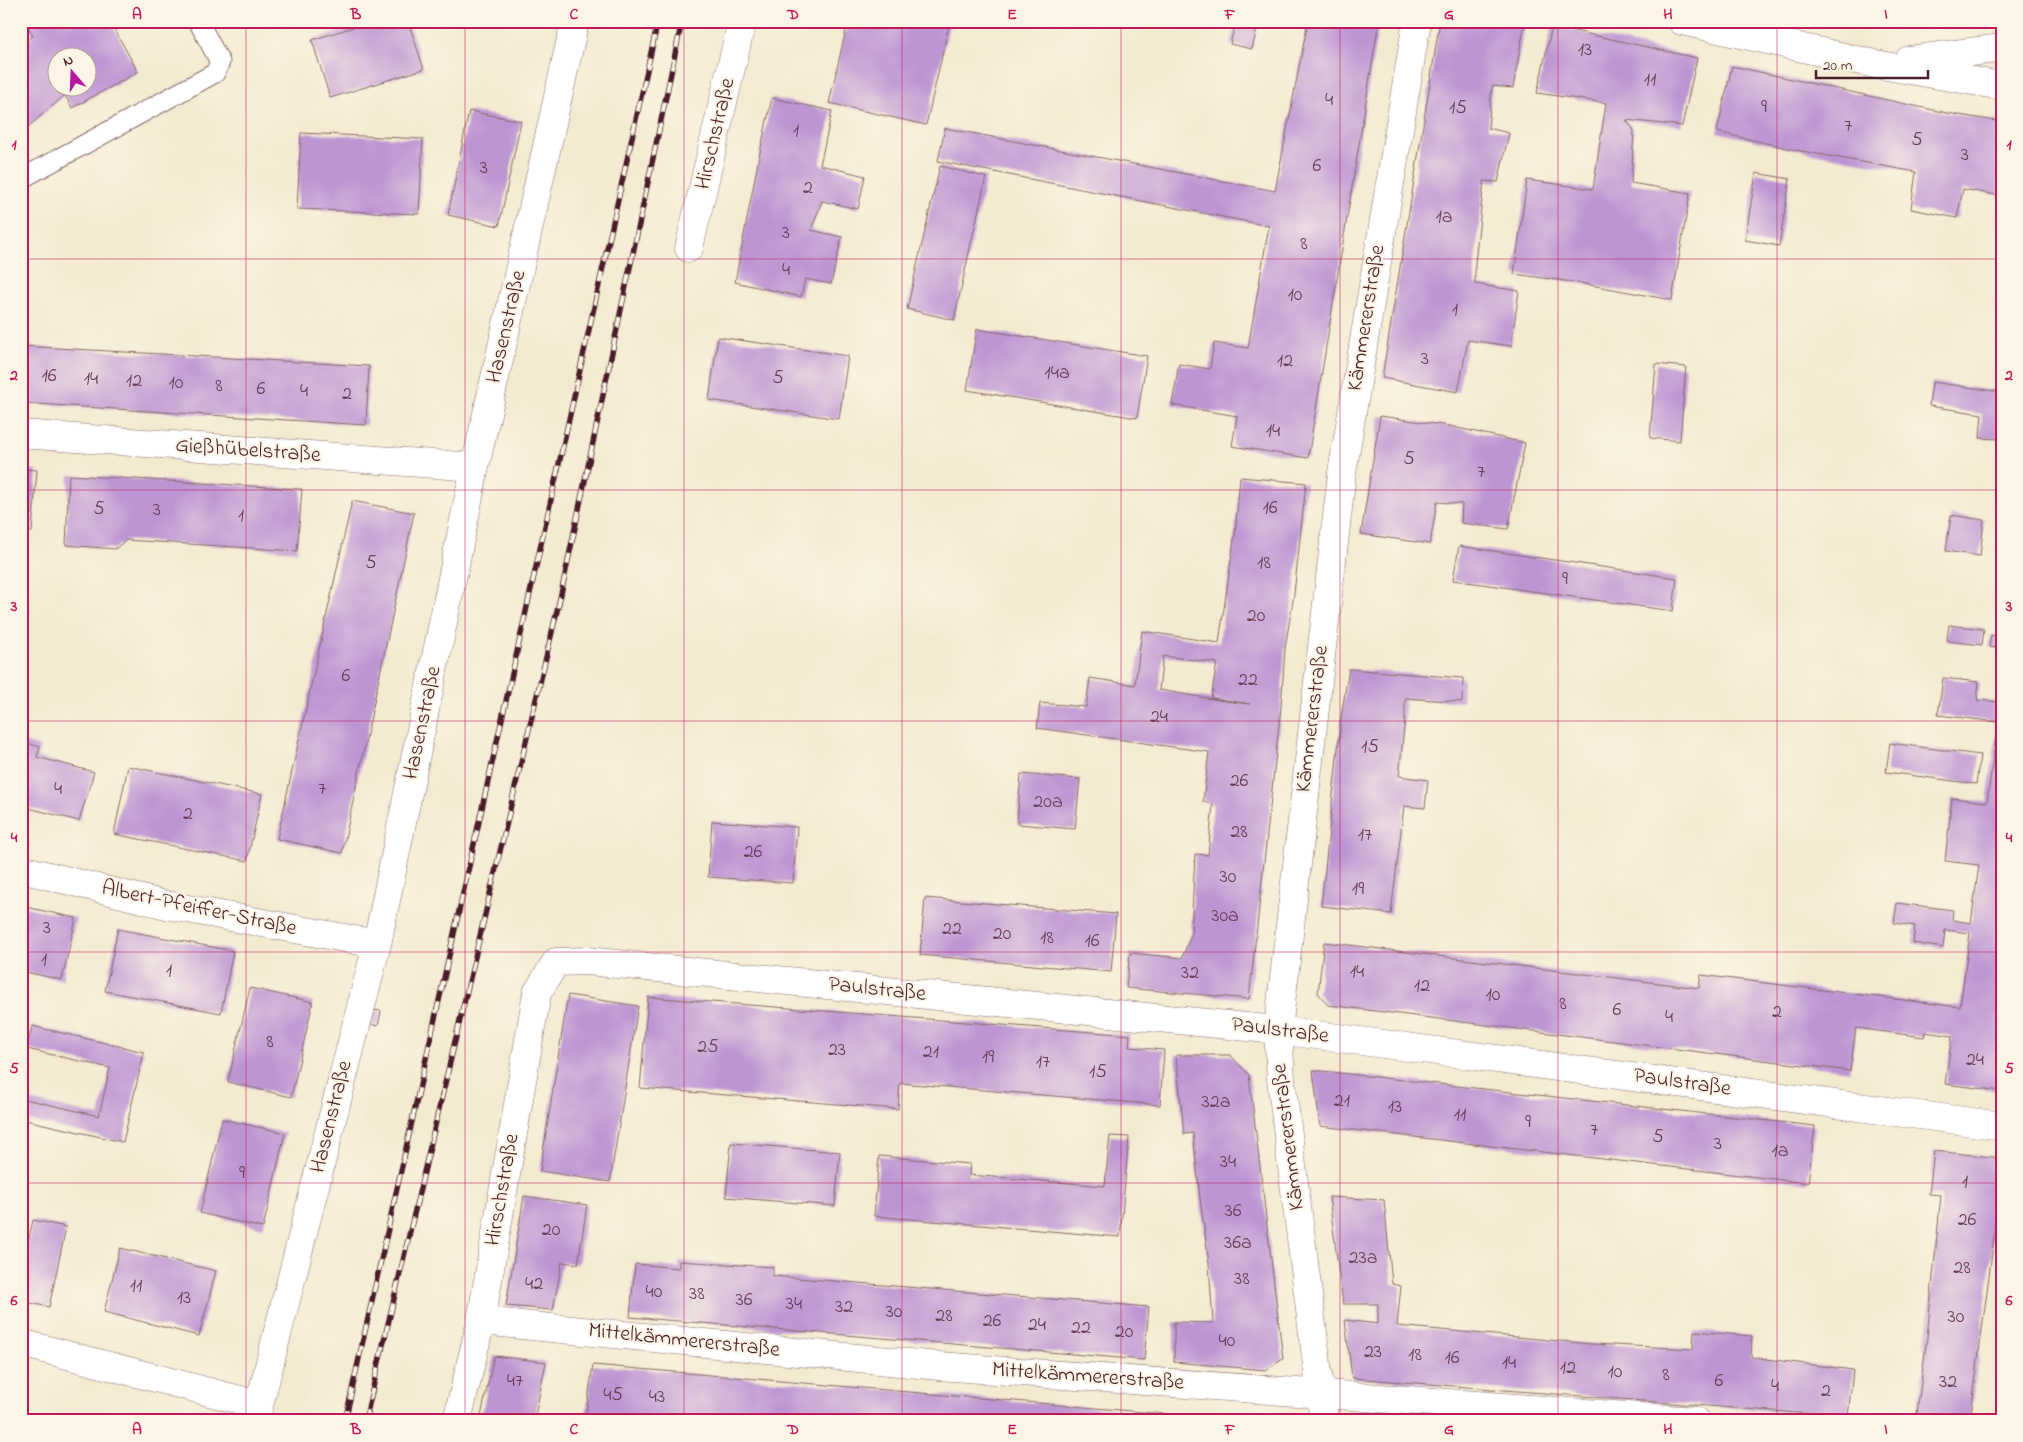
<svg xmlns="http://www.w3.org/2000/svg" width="2023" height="1442" viewBox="0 0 2023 1442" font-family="'Indie Flower',sans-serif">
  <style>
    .building { fill: #be95d3; fill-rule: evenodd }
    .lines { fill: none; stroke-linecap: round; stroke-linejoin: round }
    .lane-casing { stroke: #856665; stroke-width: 21 }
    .street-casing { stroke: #856665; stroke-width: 29 }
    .secondary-casing { stroke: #856665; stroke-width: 29 }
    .lane { stroke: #fff; stroke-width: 19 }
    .street { stroke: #fff; stroke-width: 28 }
    .secondary { stroke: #fff; stroke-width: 28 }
    .rail-casing { stroke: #4a1f2b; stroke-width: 5.5 }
    .rail { stroke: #fcf5e5; stroke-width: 4; stroke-dasharray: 11; stroke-linecap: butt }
    .grid { fill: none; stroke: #c2185b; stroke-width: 1; stroke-opacity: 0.55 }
    .labels { text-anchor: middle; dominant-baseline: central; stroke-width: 4.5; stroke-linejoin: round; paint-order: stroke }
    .number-label { font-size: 20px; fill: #673c55 }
    .street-label { font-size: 22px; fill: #4a1f2b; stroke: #fcf5e5 }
    .neatline { fill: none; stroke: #c2185b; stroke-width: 2 }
    .grid-label { font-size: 16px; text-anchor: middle; font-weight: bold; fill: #c2185b }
  </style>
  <rect width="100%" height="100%" fill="#fcf5e5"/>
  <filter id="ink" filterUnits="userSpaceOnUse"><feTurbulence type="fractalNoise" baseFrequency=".02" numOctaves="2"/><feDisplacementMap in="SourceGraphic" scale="10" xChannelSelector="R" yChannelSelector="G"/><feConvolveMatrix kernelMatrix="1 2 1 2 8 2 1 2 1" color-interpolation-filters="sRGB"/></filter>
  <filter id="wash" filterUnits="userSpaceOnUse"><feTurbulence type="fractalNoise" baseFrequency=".0096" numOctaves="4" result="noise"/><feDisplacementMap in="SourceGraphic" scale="20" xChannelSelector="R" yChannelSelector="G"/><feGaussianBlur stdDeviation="1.12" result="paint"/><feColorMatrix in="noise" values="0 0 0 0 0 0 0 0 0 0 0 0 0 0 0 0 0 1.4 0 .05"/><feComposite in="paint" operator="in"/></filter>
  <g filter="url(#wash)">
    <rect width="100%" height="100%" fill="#f3ead0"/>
    <g id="blocks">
      <!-- building -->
      <path class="building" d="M25 21H114L111 23 138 72 72 108 65 95 28 127 21 121V44L33 36ZM58 58H88V88H58Z
        M372 21H408L424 69 330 98 312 40Z
        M848 21H950L926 125 829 103Z
        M1222 21H1259L1252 49 1230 44 1235 25Z
        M1308 21H1379L1308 458 1232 446 1237 416 1172 405 1179 364 1210 369 1214 343 1248 348 1269 226 938 161 945 128 1275 191Z
        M1440 21 1525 22 1513 88 1492 86 1488 128 1509 133 1498 182 1484 181 1475 263V284L1519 291 1511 346 1468 340 1458 392 1382 378Z
        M1552 26 1697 58 1682 126 1626 120 1634 130 1631 183 1690 193 1672 300 1580 283 1514 274 1527 180 1593 189 1606 103 1537 93Z
        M1732 66 1947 113 2002 122V196L1963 189 1957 218 1911 209 1916 172 1796 150 1717 132Z
        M772 98 832 111 820 165 865 176 858 209 822 201 811 230 842 237 831 284 805 279 801 297 735 282 760 152Z
        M469 111 521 121 499 226 448 215Z
        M301 133 423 139 419 214 297 209Z
        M940 166 986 177 954 320 907 309Z
        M1756 173 1790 179 1779 246 1745 240Z
        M977 329 1147 356 1137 418 967 390Z
        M718 337 848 356 839 419 709 400Z
        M21 346 369 366 366 425 21 403Z
        M1656 364 1686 367 1680 441 1650 438Z
        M1932 382 2002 392 1999 439 1980 438 1982 414 1929 406Z
        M1380 416 1449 426 1525 443 1508 529 1461 523 1462 504 1437 502 1430 544 1361 534Z
        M21 469 37 470 32 532 21 531Z
        M69 475 302 489 297 551 126 540 115 549 66 545Z
        M1240 477 1306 483 1294 594 1285 648 1281 707 1249 999 1126 988 1130 953 1182 958 1191 935 1195 854 1208 855 1213 804 1203 802 1209 752 1037 728 1040 703 1086 707 1090 678 1135 685 1142 631 1219 643 1235 533ZM1163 656 1217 663 1211 698 1250 704 1218 700 1159 690Z
        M1999 483H2002V501H1997Z
        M352 501 414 513 342 853 277 839Z
        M1951 515 1984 520 1980 556 1946 551Z
        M1459 546 1677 578 1673 611 1453 580Z
        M1949 625 1984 629 1982 645 1947 641Z
        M1991 635 2002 637V649L1989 647Z
        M1349 669 1463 678 1462 702 1405 698V718L1399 776 1428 780 1425 808 1404 806 1391 914 1321 906 1342 711Z
        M1943 678 1979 682 1977 700 2000 702 2002 694V1091L1945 1084 1952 1036 1925 1032 1924 1037 1856 1028 1850 1071 1328 1005 1318 993 1324 942 1699 988 1701 975 1960 1007 1970 933 1945 930 1943 948 1913 943 1915 926 1894 923 1897 903 1953 910 1952 920 1971 923 1979 865 1945 861 1952 798 1987 802 1998 722 1938 715Z
        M21 741 40 747 37 757 94 772 79 821 21 806Z
        M1890 743 1980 755 1976 784 1886 772Z
        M128 766 262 794 247 861 114 834Z
        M1021 774 1080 779 1075 829 1017 824Z
        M712 821 797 827 793 883 708 877Z
        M925 898 1116 914 1111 972 920 955Z
        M21 906 76 918 62 980 21 971Z
        M118 929 233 951 221 1013 105 991Z
        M250 988 313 1002 291 1097 228 1082Z
        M568 995 638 1006 610 1182 540 1171Z
        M648 997 1130 1035 1129 1047 1164 1050 1160 1105 900 1083 898 1109 640 1088Z
        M372 1010 381 1011 378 1026 370 1024Z
        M32 1026 144 1052 123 1142 21 1119V1098L99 1116 110 1068 27 1049Z
        M1176 1055H1230L1249 1075 1283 1359 1266 1370 1174 1362V1322L1213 1323 1209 1263 1200 1199 1193 1133 1184 1134Z
        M1313 1070 1815 1126 1808 1183 1320 1126Z
        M222 1119 285 1133 263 1228 200 1213Z
        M1110 1136 1129 1137 1120 1237 874 1216 879 1156 970 1164 969 1175 1105 1186Z
        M731 1143 840 1152 835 1206 726 1197Z
        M1934 1151 2002 1158 1993 1245 1970 1421H1916L1927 1337 1941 1195 1929 1194Z
        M524 1196 587 1205 578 1264 562 1262 553 1310 506 1306Z
        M1329 1197 1384 1200 1392 1284 1401 1286 1397 1326 1592 1344 1693 1349 1694 1331 1752 1336 1751 1357 1853 1370 1848 1417 1352 1378 1345 1320 1378 1324V1304H1343Z
        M33 1220 66 1227 49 1307 21 1301V1274Z
        M120 1248 216 1271 199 1336 104 1312Z
        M679 1261 773 1267V1276L1149 1307 1144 1360 630 1317 635 1264 679 1268Z
        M494 1356 546 1362 534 1421H480Z
        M593 1365 1201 1417V1421H585Z"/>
    </g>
  </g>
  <g filter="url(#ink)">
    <use href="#blocks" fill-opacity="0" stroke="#856665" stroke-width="1"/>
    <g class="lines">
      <defs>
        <path id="lane" d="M21 179 215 73 220 62 198 21"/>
        <path id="street" d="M689 248 742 21
          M21 434 475 467
          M21 869 166 905 377 944
          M481 1321 939 1366 1695 1421
          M21 1343 259 1405
          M255 1421 377 944 475 467 575 21
          M457 1421 481 1321 537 993 556 962 587 961 1278 1030 2002 1126
          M1324 1421 1281 1079 1278 1030 1342 473 1417 21"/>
        <path id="secondary" d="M1682 21 1875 64 2002 86
          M1909 60 2002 48"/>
      </defs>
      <!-- lane casing -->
      <use href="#lane" class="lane-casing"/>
      <!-- street casing -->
      <use href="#street" class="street-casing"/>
      <!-- secondary casing -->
      <use href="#secondary" class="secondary-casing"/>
      <!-- lane -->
      <use href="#lane" class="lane"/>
      <!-- street -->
      <use href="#street" class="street"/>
      <!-- secondary -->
      <use href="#secondary" class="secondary"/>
      <defs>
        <path id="rail" d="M345 1421 658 21
          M365 1421 561 594 682 21"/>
      </defs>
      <!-- rail casing -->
      <use href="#rail" class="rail-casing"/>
      <!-- rail -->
      <use href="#rail" class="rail"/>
    </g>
  </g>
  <!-- grid -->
  <path class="grid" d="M246 21V1421M465 21V1421M684 21V1421M902 21V1421M1121 21V1421M1340 21V1421M1558 21V1421M1777 21V1421M21 259H2002M21 490H2002M21 721H2002M21 952H2002M21 1183H2002"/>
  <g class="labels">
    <!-- number labels -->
    <g class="number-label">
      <text x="1585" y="50">13</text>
      <text x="1650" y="80">11</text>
      <text x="1329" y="100">4</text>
      <text x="1764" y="107">9</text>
      <text x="1458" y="108">15</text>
      <text x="1848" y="126">7</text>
      <text x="796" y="131">1</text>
      <text x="1917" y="140">5</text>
      <text x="1965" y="155">3</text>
      <text x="1317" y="166">6</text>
      <text x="484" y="168">3</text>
      <text x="808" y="188">2</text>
      <text x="1444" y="217">1a</text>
      <text x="786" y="233">3</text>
      <text x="1304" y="244">8</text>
      <text x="786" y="270">4</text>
      <text x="1295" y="295">10</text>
      <text x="1455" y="310">1</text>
      <text x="1425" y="359">3</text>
      <text x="1285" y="361">12</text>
      <text x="1057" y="373">14a</text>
      <text x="49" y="376">16</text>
      <text x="778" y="378">5</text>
      <text x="91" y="379">14</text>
      <text x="134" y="381">12</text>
      <text x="176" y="383">10</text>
      <text x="219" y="386">8</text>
      <text x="261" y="389">6</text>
      <text x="304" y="391">4</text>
      <text x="347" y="394">2</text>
      <text x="1273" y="431">14</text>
      <text x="1409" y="459">5</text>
      <text x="1481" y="472">7</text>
      <text x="1270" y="508">16</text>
      <text x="99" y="509">5</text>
      <text x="157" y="510">3</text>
      <text x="241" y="516">1</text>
      <text x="371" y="563">5</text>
      <text x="1264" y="563">18</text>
      <text x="1565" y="579">9</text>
      <text x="1256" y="616">20</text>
      <text x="346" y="676">6</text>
      <text x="1248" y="680">22</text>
      <text x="1159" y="717">24</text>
      <text x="1370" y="747">15</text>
      <text x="1239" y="781">26</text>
      <text x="58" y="789">4</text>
      <text x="322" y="789">7</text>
      <text x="1048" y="802">20a</text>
      <text x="188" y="814">2</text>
      <text x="1239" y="832">28</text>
      <text x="1365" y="835">17</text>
      <text x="753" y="852">26</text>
      <text x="1228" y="877">30</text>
      <text x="1358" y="889">19</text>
      <text x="1225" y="916">30a</text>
      <text x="47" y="928">3</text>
      <text x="952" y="929">22</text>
      <text x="1002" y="934">20</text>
      <text x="1047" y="938">18</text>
      <text x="1092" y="941">16</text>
      <text x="44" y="960">1</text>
      <text x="169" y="971">1</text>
      <text x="1357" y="972">14</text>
      <text x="1190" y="973">32</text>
      <text x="1422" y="986">12</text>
      <text x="1493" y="995">10</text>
      <text x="1563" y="1004">8</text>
      <text x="1617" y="1010">6</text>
      <text x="1777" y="1012">2</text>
      <text x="1669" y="1017">4</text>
      <text x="270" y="1042">8</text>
      <text x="708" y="1047">25</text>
      <text x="837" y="1050">23</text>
      <text x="931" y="1052">21</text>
      <text x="988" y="1057">19</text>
      <text x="1975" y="1060">24</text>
      <text x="1043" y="1062">17</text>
      <text x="1098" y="1072">15</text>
      <text x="1342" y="1101">21</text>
      <text x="1216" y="1102">32a</text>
      <text x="1395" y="1107">13</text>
      <text x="1460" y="1115">11</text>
      <text x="1528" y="1122">9</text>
      <text x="1594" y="1130">7</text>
      <text x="1658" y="1137">5</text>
      <text x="1718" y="1144">3</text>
      <text x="1780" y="1151">1a</text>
      <text x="1228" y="1162">34</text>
      <text x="242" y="1173">9</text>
      <text x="1965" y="1182">1</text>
      <text x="1233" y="1211">36</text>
      <text x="1967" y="1220">26</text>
      <text x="551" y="1230">20</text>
      <text x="1238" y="1243">36a</text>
      <text x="1363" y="1258">23a</text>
      <text x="1962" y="1268">28</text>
      <text x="1242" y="1279">38</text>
      <text x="534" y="1284">42</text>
      <text x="136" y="1286">11</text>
      <text x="654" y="1292">40</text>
      <text x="697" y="1294">38</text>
      <text x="184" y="1298">13</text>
      <text x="744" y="1300">36</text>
      <text x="794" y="1304">34</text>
      <text x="844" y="1307">32</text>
      <text x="894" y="1312">30</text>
      <text x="944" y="1316">28</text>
      <text x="1956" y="1317">30</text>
      <text x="992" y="1321">26</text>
      <text x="1037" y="1325">24</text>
      <text x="1081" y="1328">22</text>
      <text x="1124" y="1332">20</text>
      <text x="1227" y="1341">40</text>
      <text x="1373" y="1352">23</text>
      <text x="1415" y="1355">18</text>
      <text x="1452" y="1358">16</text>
      <text x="1509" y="1363">14</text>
      <text x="1568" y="1368">12</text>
      <text x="1615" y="1372">10</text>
      <text x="1666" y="1375">8</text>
      <text x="515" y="1381">47</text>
      <text x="1719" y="1381">6</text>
      <text x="1948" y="1382">32</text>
      <text x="1775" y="1386">4</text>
      <text x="1826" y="1391">2</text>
      <text x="613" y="1395">45</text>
      <text x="657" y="1397">43</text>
    </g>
    <!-- street labels -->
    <g class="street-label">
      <text transform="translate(716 134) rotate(-77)">Hirschstraße</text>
      <text transform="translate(1367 318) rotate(-81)">Kämmererstraße</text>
      <text transform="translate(507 327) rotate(-77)">Hasenstraße</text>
      <text transform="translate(248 451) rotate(4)">Gießhübelstraße</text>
      <text transform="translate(1313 719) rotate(-83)">Kämmererstraße</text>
      <text transform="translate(423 723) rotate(-78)">Hasenstraße</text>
      <text transform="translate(199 909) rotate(12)">Albert-Pfeiffer-Straße</text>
      <text transform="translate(877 990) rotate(6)">Paulstraße</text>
      <text transform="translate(1280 1031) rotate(7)">Paulstraße</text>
      <text transform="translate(1682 1083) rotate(8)">Paulstraße</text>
      <text transform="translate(332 1117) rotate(-76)">Hasenstraße</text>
      <text transform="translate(1289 1137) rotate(-97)">Kämmererstraße</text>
      <text transform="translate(503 1190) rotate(-80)">Hirschstraße</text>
      <text transform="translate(684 1341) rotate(6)">Mittelkämmererstraße</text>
      <text transform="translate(1088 1377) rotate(4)">Mittelkämmererstraße</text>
    </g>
  </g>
  <!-- margin -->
  <rect width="2023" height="1442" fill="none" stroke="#fcf5e5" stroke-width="55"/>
  <!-- north arrow -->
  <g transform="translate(72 72) rotate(341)"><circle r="24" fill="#fcf5e5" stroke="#b59f9b"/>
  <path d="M0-4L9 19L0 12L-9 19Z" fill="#b5179e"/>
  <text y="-8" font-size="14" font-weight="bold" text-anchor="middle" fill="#4a1f2b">N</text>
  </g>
  <!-- scale -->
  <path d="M1816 70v8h112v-8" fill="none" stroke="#4a1f2b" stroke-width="2.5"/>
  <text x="1823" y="70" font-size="15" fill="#4a1f2b" stroke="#fcf5e5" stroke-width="4" paint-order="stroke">20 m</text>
  <rect x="28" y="28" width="1968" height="1386" class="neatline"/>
  <g class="grid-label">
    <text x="137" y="19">A</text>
    <text x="356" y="19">B</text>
    <text x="574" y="19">C</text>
    <text x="793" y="19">D</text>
    <text x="1012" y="19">E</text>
    <text x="1230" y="19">F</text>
    <text x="1449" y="19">G</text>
    <text x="1668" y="19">H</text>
    <text x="1886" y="19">I</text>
    <text x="14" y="149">1</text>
    <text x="2009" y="149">1</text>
    <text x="14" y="380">2</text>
    <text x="2009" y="380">2</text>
    <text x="14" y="611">3</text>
    <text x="2009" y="611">3</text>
    <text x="14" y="842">4</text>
    <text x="2009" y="842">4</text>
    <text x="14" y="1073">5</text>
    <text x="2009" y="1073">5</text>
    <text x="14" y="1305">6</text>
    <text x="2009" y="1305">6</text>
    <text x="137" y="1434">A</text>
    <text x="356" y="1434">B</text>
    <text x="574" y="1434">C</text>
    <text x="793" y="1434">D</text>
    <text x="1012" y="1434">E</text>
    <text x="1230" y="1434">F</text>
    <text x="1449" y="1434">G</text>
    <text x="1668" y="1434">H</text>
    <text x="1886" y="1434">I</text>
  </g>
</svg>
